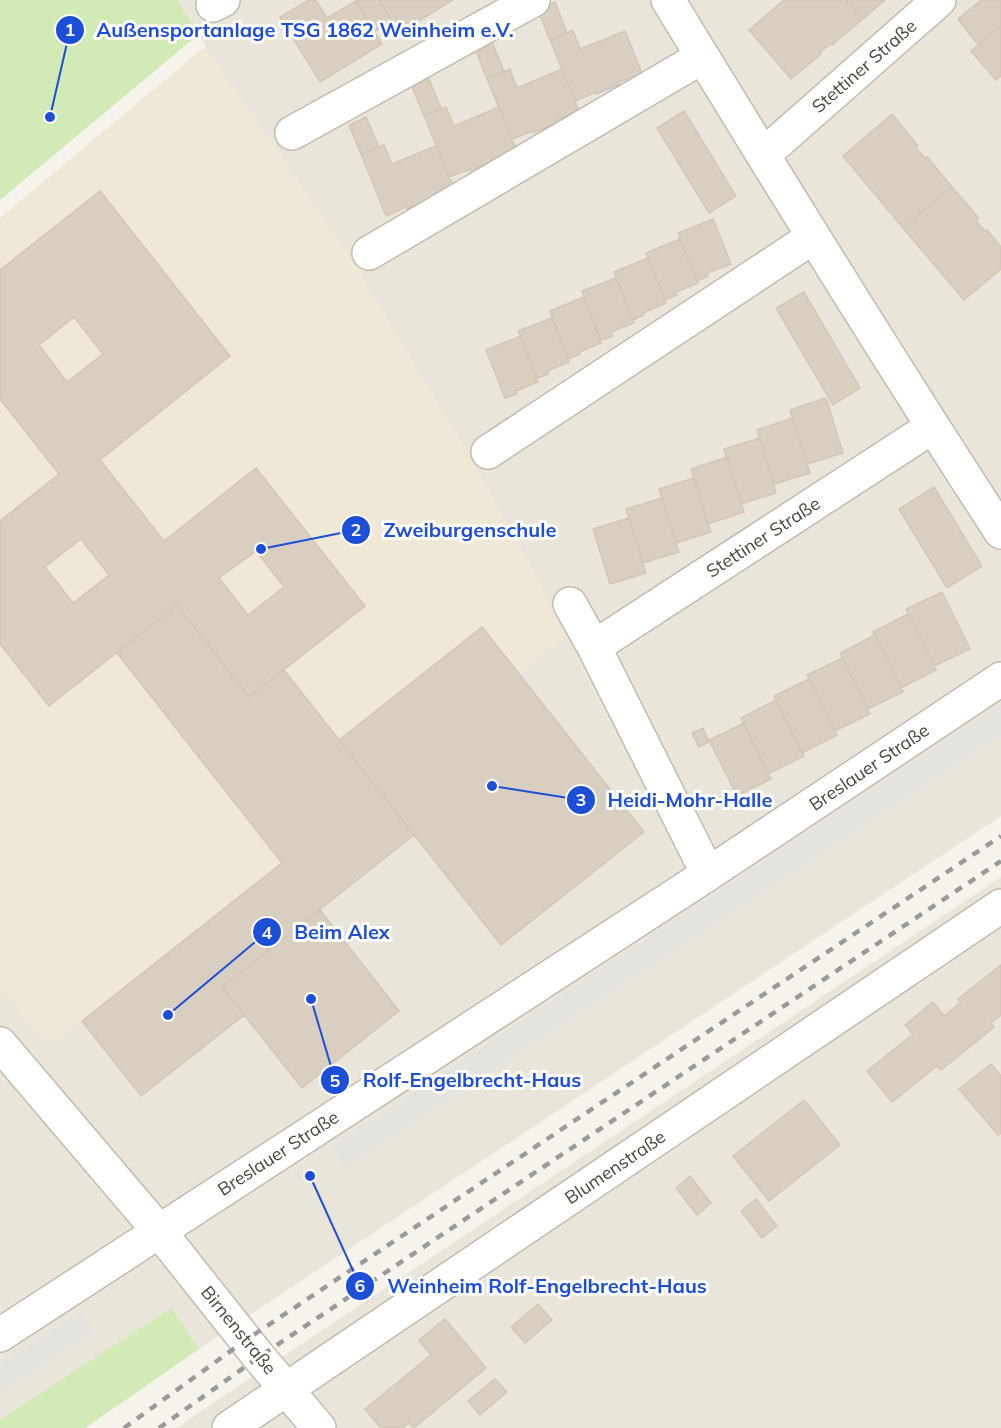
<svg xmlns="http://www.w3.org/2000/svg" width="1001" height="1428" viewBox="0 0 1001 1428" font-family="Mulish,sans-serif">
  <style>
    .residential { fill: #eae5da }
    .education { fill: #efe8d6 }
    .green { fill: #d2eab5 }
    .parking { fill: #e5e3e0 }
    .building { fill: #d8cfc1; stroke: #d3c7b4; stroke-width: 1.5; fill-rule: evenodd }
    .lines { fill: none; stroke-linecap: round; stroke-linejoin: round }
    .minor-casing { stroke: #c2bbae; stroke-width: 36 }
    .minor { stroke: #fff; stroke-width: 33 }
    .rail { stroke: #9a9a9a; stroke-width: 4.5; stroke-dasharray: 8 8; stroke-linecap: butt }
    .labels { text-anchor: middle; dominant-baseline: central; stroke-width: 6; stroke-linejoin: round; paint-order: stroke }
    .street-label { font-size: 18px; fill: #4b4439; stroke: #fff }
    .leader { fill: none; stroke: #1d4ed8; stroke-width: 2 }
    .callout-dot { fill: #1d4ed8; stroke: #fff; stroke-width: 2 }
    .mark-label { font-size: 18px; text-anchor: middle; font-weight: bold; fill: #fff }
    .callout-label { font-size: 20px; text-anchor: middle; font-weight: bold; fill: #1d4ed8; stroke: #fff; stroke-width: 6; stroke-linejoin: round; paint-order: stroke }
  </style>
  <rect width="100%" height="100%" fill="#f6f3ec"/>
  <!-- residential -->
  <path class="residential" d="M176 0H1001V816L199 1349 85 1428H0V218L206 46Z
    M1001 877V1428H177L204 1409Z"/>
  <!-- education -->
  <path class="education" d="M206 46 354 263 474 464 569 635 49 1046 0 989V218Z"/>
  <!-- green -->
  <path class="green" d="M0 0H177L199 34 0 200Z
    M171 1308 199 1349 85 1428H0V1420Z"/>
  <!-- parking -->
  <path class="parking" d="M1001 704V736L346 1168 331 1147Z
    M81 1311 94 1332 0 1394V1364Z"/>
  <!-- building -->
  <path class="building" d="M309 0H316L327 18 356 1 382 44 320 82 280 17Z
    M358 0H379L392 21 375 31 356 1Z
    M379 0H453L399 33Z
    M784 0H846L863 19 832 45 831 44 820 52 821 54 791 79 749 30Z
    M846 0H885L863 19Z
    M981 0H1001V26L978 45 958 19Z
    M555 2 567 33 550 40 538 10Z
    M1001 26V76L996 80 971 51Z
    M573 30 580 49 625 31 642 73 619 82 620 84 596 94V92L575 101 550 40Z
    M492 42 504 71 487 79 475 49Z
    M510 69 517 88 562 69 579 111 555 121 556 123 533 133V131L512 139 487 79Z
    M429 79 441 108 424 116 412 87Z
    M446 107 454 126 499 107 516 149 492 159 493 161 470 171V169L449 177 424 116Z
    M684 111 736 196 709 213 657 128Z
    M892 114 918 146 916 148 925 158 927 157 952 187 903 228 843 156Z
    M366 117 379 147 361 154 349 125Z
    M384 145 392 164 436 146 454 188 429 198 430 200 407 209 406 207 386 216 361 154Z
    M952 187 979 218 976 220 980 226 985 231 987 230 1001 247V269L964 300 903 228Z
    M100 191 230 356 100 460 164 541 256 468 365 606 249 697 177 605 49 706 0 644V521L59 474 0 399V270ZM74 317 103 354 67 382 39 345ZM81 539 109 575 73 603 45 567ZM256 551 284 587 248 615 219 578Z
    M713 219 731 264 707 273 708 276 697 281 678 233Z
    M680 239 698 283 676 292 677 295 665 300 646 253Z
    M648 258 666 303 643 313 644 315 633 320 614 272Z
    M616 278 634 323 611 332 613 336 601 340 582 291Z
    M804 292 860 388 833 405 776 308Z
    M584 297 601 343 579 352 580 354 568 359 550 311Z
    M552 318 569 362 547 371 549 374 537 378 518 331Z
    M521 336 538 382 516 391 517 394 505 398 486 350Z
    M826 398 843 453 807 464 790 410Z
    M792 418 810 473 774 484 757 430Z
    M760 438 776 493 741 504 724 449Z
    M727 457 744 512 708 524 691 469Z
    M694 478 711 532 676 543 659 489Z
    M934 487 982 566 947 588 899 509Z
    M662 498 679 552 643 563 626 509Z
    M629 518 646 573 610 584 593 529Z
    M942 592 970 649 934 666 906 609Z
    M177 605 249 697 284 670 414 835 222 987 244 1015 141 1096 82 1021 282 863 117 653Z
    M908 614 936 670 901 688 873 632Z
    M482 627 644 832 501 945 339 740Z
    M875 635 903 692 868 709 840 653Z
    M842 658 870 714 835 731 807 675Z
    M809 679 837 735 802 753 774 696Z
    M776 700 804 756 768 774 741 718Z
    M744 723 771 779 737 796 709 740Z
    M703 728 709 742 699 747 692 733Z
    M320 910 399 1011 302 1088 222 987Z
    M1001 965V1015L991 1023 994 1027 941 1070 937 1066 892 1102 867 1071 913 1034 905 1025 933 1002 944 1016 961 1002 958 999Z
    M991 1064 1001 1076V1133L998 1135 959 1089Z
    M804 1100 840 1145 769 1201 733 1156Z
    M690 1176 711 1203 697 1215 676 1188Z
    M756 1199 777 1226 762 1238 741 1211Z
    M538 1304 552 1320 525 1343 511 1327Z
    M445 1319 486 1368 414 1428 409 1423 403 1428H381L365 1409 431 1355 419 1340Z
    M495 1379 507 1392 480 1415 468 1401Z"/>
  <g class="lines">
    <defs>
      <path id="minor" d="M668 0C777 179 887 357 1001 532
        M213 5 223 0
        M292 133 533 0
        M763 155 939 0
        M369 253 702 57
        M488 452 813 237
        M570 604 594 647 708 874
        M594 647 932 427
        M0 1044 159 1231 259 1357 319 1428
        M0 1335 708 874 1001 679
        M229 1428 1001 906"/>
    </defs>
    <!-- minor casing -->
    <use href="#minor" class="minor-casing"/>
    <!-- minor -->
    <use href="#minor" class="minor"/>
    <!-- rail -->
    <path class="rail" d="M124 1428 246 1340 1001 836
      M159 1428 259 1357 1001 861"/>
  </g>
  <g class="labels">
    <!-- street labels -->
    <g class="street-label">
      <text transform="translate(864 66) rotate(-41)">Stettiner Straße</text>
      <text transform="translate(763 537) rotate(-33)">Stettiner Straße</text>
      <text transform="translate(869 767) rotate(-34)">Breslauer Straße</text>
      <text transform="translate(278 1153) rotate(-33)">Breslauer Straße</text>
      <text transform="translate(615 1167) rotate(-34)">Blumenstraße</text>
      <text transform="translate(239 1330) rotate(51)">Birnenstraße</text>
    </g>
  </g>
  <!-- callouts -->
  <path class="leader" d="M50 117L70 30M261 549L356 530M492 786L581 800M168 1015L267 932M311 999L335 1080M310 1176L360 1286"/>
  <g class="callout-dot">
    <circle cx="50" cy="117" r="6"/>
    <circle cx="261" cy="549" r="6"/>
    <circle cx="492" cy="786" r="6"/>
    <circle cx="168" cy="1015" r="6"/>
    <circle cx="311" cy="999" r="6"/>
    <circle cx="310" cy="1176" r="6"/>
    <circle cx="70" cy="30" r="15"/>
    <circle cx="356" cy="530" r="15"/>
    <circle cx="581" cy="800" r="15"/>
    <circle cx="267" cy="932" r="15"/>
    <circle cx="335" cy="1080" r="15"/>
    <circle cx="360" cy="1286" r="15"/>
  </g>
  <g class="mark-label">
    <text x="70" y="36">1</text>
    <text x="356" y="536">2</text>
    <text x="581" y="806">3</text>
    <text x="267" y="939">4</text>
    <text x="335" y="1087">5</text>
    <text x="360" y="1292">6</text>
  </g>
  <g class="callout-label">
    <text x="305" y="37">Außensportanlage TSG 1862 Weinheim e.V.</text>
    <text x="470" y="537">Zweiburgenschule</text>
    <text x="690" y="807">Heidi-Mohr-Halle</text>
    <text x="342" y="939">Beim Alex</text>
    <text x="472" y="1087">Rolf-Engelbrecht-Haus</text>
    <text x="547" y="1293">Weinheim Rolf-Engelbrecht-Haus</text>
  </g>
</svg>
